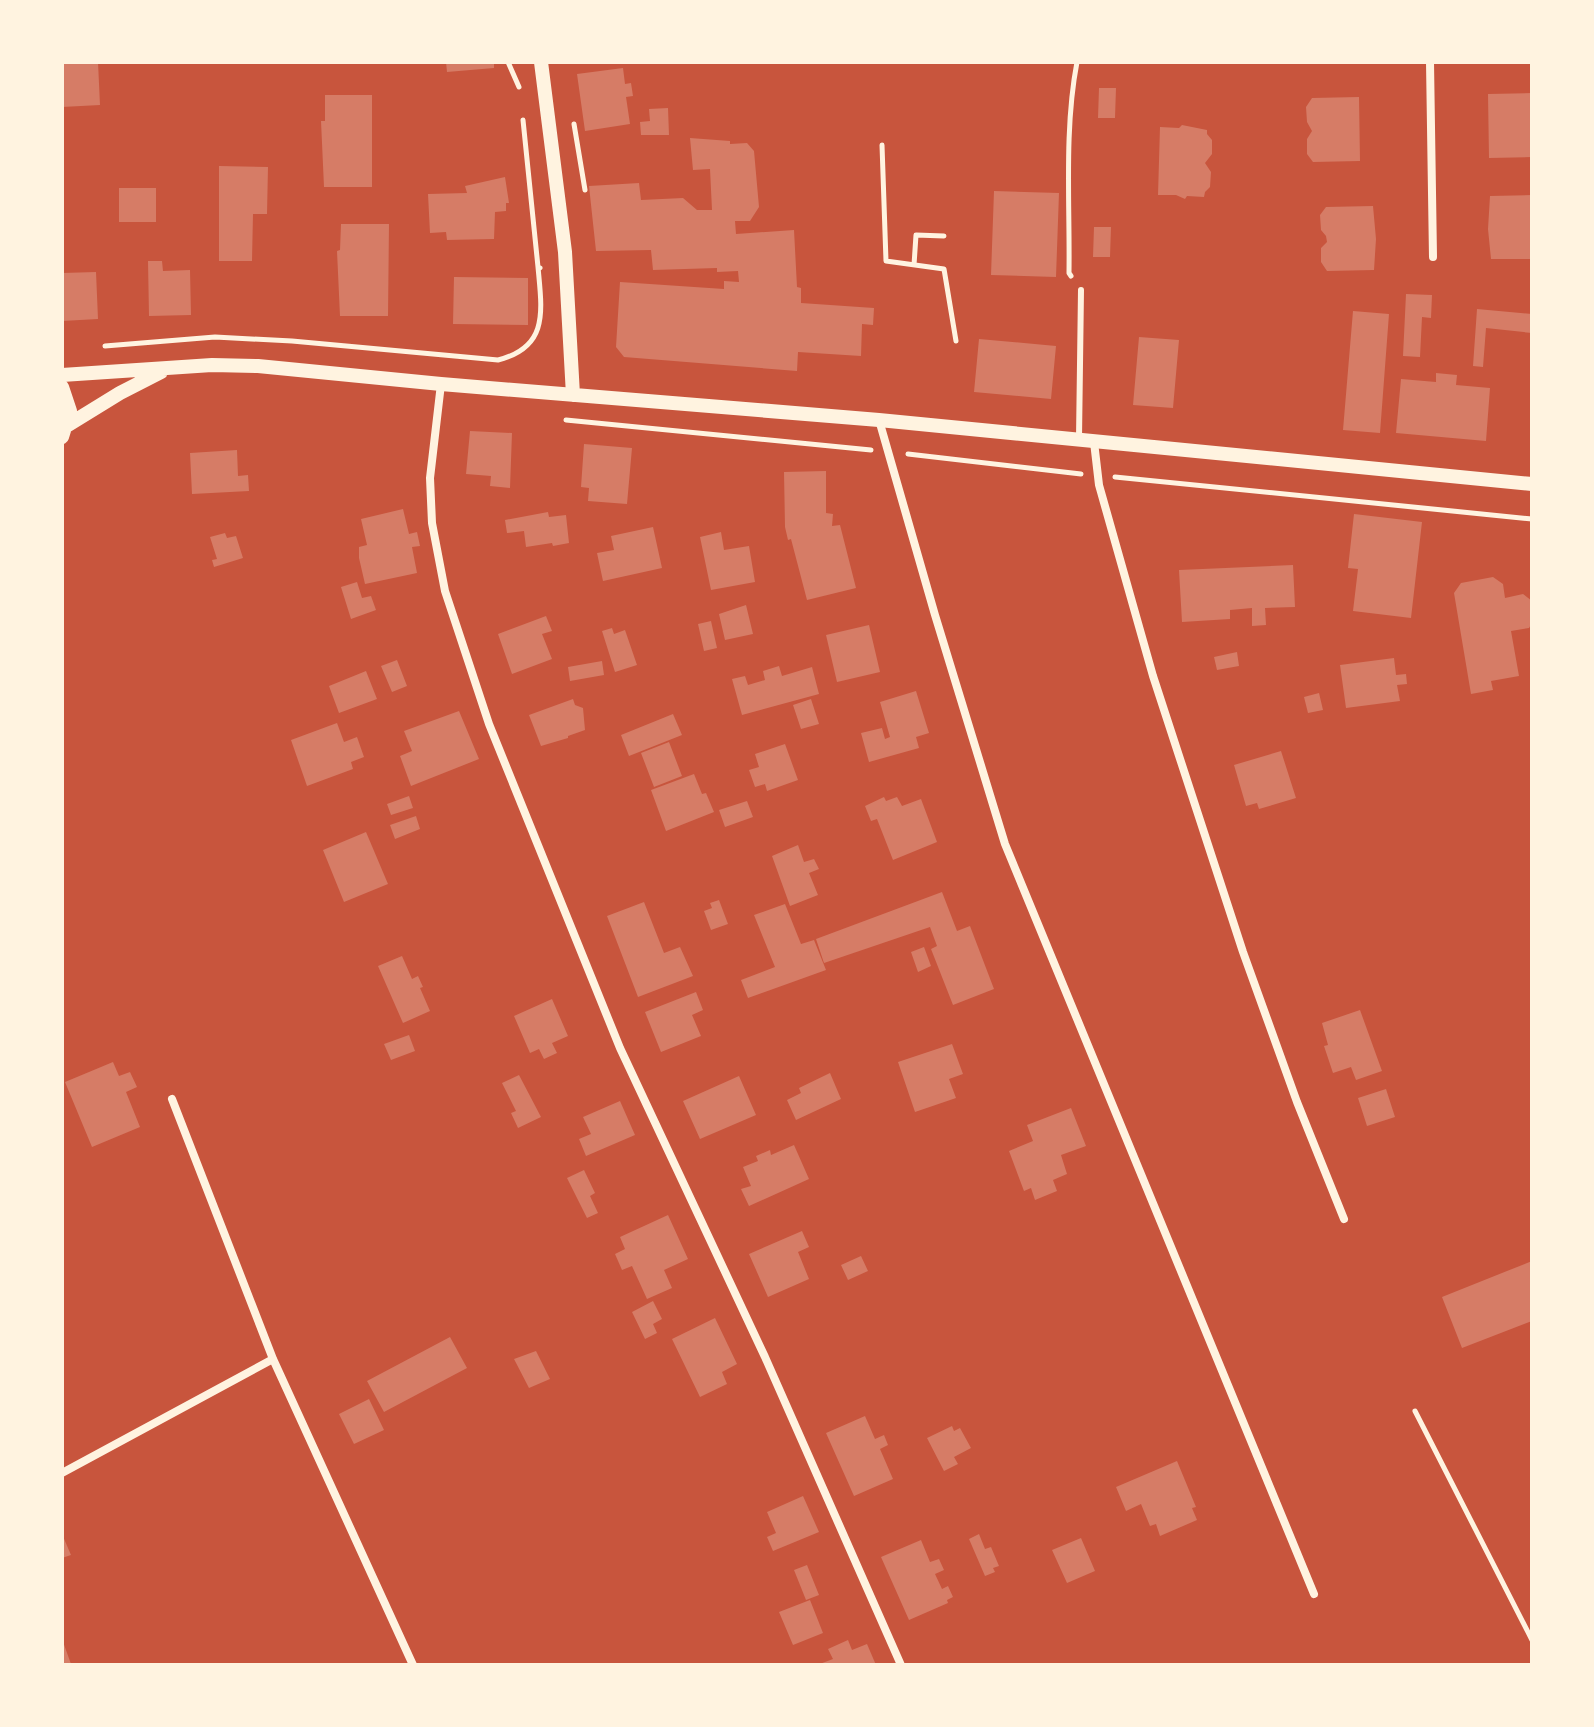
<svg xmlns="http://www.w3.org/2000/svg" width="1594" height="1727" viewBox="0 0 1594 1727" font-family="Lato,sans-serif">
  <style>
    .building { fill: #d67c66 }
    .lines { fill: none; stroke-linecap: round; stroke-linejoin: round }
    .path { stroke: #fff3e0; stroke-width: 5 }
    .service { stroke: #fff3e0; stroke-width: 6 }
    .minor { stroke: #fff3e0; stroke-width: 8 }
    .tertiary { stroke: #fff3e0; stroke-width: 14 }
  </style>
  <rect width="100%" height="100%" fill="#c8553d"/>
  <!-- building -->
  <path class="building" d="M62 62H98L100 105 62 107Z
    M446 62H494V68L447 72Z
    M623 68 625 84 631 83 633 96 626 97 630 124 585 131 577 74Z
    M1099 88H1116L1115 118H1098Z
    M1532 93V157L1489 158 1488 94Z
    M325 95H372V187H324L321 121H325Z
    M1359 97 1360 161 1313 162 1307 154V139L1312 131 1307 122 1306 107 1312 98Z
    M668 108 669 135H641L640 122 650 121 649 109Z
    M1182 125 1207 130V134L1212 140V154L1205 163 1211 172 1210 187 1205 192 1204 197 1187 196 1185 199 1176 195H1158L1160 127 1179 128Z
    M690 138 730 141V144L747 143 754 151 759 207 750 221H735L736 234 794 230 797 287 801 288V303L874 308 873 325 862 324 861 356 798 352 797 371 624 357 616 347 620 282 724 289V281L739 282 738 271 717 272V268L653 270 651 250 596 251 589 186 639 183 641 200 683 198 697 210H712L710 169 693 170Z
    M219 166 268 167 267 214H253L252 261H219Z
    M505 177 509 203H506V211L495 212 494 239 447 240 446 232 430 233 428 194 467 193 465 186Z
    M119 188H156V222H119Z
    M994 191 1059 193 1056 277 991 275Z
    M1532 195V259H1491L1488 229 1490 196Z
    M1373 206 1376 239 1374 270 1327 271 1321 262V248L1327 242 1326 236 1321 230 1320 215 1326 207Z
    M341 224H389L388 316H340L337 251 340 250Z
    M1094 227H1111L1110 257H1093Z
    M148 261H162L163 271 190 270 191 315 149 316Z
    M96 272 98 319 62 321V273Z
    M454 277 528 278V325L453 324Z
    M1406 294 1432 295 1431 318 1422 317 1420 357 1403 356Z
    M1477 309 1532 314V333L1486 328 1483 367 1473 366Z
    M1353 311 1389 314 1380 433 1343 430Z
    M1139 337 1179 340 1173 408 1133 405Z
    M979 339 1056 346 1051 399 974 392Z
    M1436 373 1457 375 1456 385 1490 388 1486 441 1396 433 1401 379 1436 382Z
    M470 431 512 433 510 488 490 486 491 476 466 474Z
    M584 444 632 448 627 504 588 501 589 488 581 487Z
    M237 450 238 476 248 475 249 491 192 494 190 453Z
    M826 471V513L833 514 832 526 840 525 856 588 807 600 791 539 788 540 785 527 784 472Z
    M403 509 409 534 417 532 420 546 412 547 417 573 365 584 359 558V547L367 545 361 519Z
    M548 512 549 517 566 515 569 543 553 546 552 543 526 547 524 531 507 533 505 520Z
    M1354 514 1422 522 1411 618 1353 611 1358 569 1348 568Z
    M653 527 662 568 603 581 597 553 614 550 611 536Z
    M721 532 724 550 749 546 755 582 711 590 700 537Z
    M225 533 227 538 236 536 243 558 214 567 212 560 217 559 210 537Z
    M1293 565 1295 607 1265 608 1266 625 1252 626V608L1230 610V619L1182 622 1179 570Z
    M1493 577 1503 584 1505 598 1523 594 1532 601V623L1529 628 1511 631 1519 676 1491 681 1493 690 1471 694 1454 593 1461 583Z
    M357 582 362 598 371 596 376 610 351 619 341 587Z
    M746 605 753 634 725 640 719 614Z
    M546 616 552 631 542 634 552 659 512 674 498 634Z
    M711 621 717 648 704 651 698 624Z
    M869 625 880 672 837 682 826 635Z
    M612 628 614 634 625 630 637 665 615 672 602 631Z
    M1237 652 1239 666 1217 670 1214 657Z
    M1394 658 1396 675 1406 674 1407 684 1397 685 1400 701 1346 708 1340 665Z
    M397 660 407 686 392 692 381 666Z
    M602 661 604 675 570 681 568 667Z
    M779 666 782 676 812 667 819 694 742 715 732 679 745 676 748 685 765 680 763 671Z
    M366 671 377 699 339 713 329 686Z
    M916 691 929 733 916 737 919 748 869 762 861 733 882 728 885 739 890 737 880 702Z
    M1319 693 1323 710 1308 713 1304 697Z
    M573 699 575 705 583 708 585 730 568 736V738L541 746 529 715Z
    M811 699 819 724 801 729 793 705Z
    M459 711 479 759 411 786 400 756 412 751 404 731Z
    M673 714 682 735 629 756 621 735Z
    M337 723 344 742 357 737 364 757 351 762 353 769 307 786 291 740Z
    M669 742 682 776 654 787 641 753Z
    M785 744 798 780 767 791 765 784 755 787 749 770 759 767 755 754Z
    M1281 751 1296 798 1259 809 1257 803 1246 806 1234 765Z
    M694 774 702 794 706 793 714 812 666 831 651 790Z
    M409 796 413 808 391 815 387 804Z
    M884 797 886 801 897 797 902 806 921 799 937 842 893 860 877 819 871 821 865 806Z
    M747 801 753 817 725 827 719 810Z
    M416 816 420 829 395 839 390 825Z
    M366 832 388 884 344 902 323 850Z
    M798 845 804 862 814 859 819 869 809 873 818 895 790 906 772 856Z
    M942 892 957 931 970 926 994 989 953 1005 931 949 937 946 930 927 824 963 816 939Z
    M719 900 728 924 711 930 704 911 712 908 710 903Z
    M644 902 664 953 680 947 693 976 638 997 607 916Z
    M785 904 801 944 814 940 826 970 748 998 741 980 775 967 754 915Z
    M924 947 931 966 918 972 911 952Z
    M402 956 412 979 418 976 423 987 420 988 430 1011 403 1023 378 966Z
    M696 992 703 1010 692 1015 701 1036 661 1052 645 1012Z
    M552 999 568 1036 552 1043 557 1053 544 1059 539 1049 530 1053 514 1016Z
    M1360 1010 1382 1071 1356 1080 1351 1067 1333 1073 1324 1046 1328 1045 1322 1023Z
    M409 1035 415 1051 391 1060 384 1044Z
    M952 1044 963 1074 949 1079 956 1098 915 1112 898 1062Z
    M113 1062 119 1076 130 1072 137 1087 126 1092 140 1127 92 1147 65 1082Z
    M830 1073 841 1099 796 1120 787 1100 801 1093 799 1088Z
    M519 1075 541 1117 518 1128 511 1113 516 1111 502 1083Z
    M739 1076 756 1115 700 1139 683 1101Z
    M1386 1089 1395 1117 1367 1126 1358 1098Z
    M620 1101 635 1135 586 1156 579 1139 591 1134 583 1117Z
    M1071 1108 1086 1146 1061 1155 1067 1174 1053 1180 1057 1191 1035 1200 1031 1188 1024 1191 1009 1151 1033 1141 1027 1125Z
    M794 1145 809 1179 749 1206 741 1189 751 1186 743 1167 758 1161 756 1156 770 1150 771 1155Z
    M584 1170 595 1193 590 1196 598 1213 587 1218 567 1178Z
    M668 1215 688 1259 664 1270 672 1288 647 1299 632 1266 622 1270 615 1254 625 1249 620 1237Z
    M802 1231 809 1247 798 1252 809 1279 768 1297 749 1254Z
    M861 1256 868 1271 848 1280 841 1265Z
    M1532 1261V1321L1462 1348 1442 1297Z
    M653 1301 662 1319 653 1324 657 1333 645 1339 632 1312Z
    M715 1318 737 1364 722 1372 727 1384 700 1397 672 1339Z
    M450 1337 467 1368 384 1412 367 1381Z
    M536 1351 550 1379 529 1388 514 1359Z
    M369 1399 384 1430 354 1444 339 1414Z
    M865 1416 875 1439 884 1435 888 1445 880 1449 893 1479 854 1496 826 1433Z
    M952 1426 954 1431 960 1428 971 1448 954 1457 958 1464 944 1471 927 1438Z
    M1177 1461 1196 1507 1192 1508 1197 1520 1160 1536 1156 1524 1150 1526 1141 1504 1126 1511 1116 1487Z
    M803 1496 819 1532 773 1551 767 1537 776 1533 767 1512Z
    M62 1534 71 1555 62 1558Z
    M979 1534 985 1549 991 1547 999 1566 993 1568 995 1572 985 1576 969 1539Z
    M1081 1538 1095 1571 1067 1583 1052 1550Z
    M921 1540 930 1562 939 1559 944 1570 935 1574 942 1589 948 1586 953 1597 947 1600 948 1603 909 1620 881 1557Z
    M807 1565 819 1595 806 1600 794 1570Z
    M810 1600 823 1633 793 1645 779 1612Z
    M62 1639 71 1664 69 1665H62Z
    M848 1640 852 1650 867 1644 876 1665H817L833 1659 828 1649Z"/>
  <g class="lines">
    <!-- path -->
    <path class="path" d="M508 62 519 87
      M523 120 538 267 540 268
      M574 124 585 190
      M882 145 886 261 944 269 956 341
      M914 265 916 235 944 236
      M1071 276 1069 273C1070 204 1064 130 1077 62
      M105 346 215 337 292 341 498 360C549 347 542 311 538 267
      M566 420 871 450
      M908 454 1081 474
      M1115 477 1532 519
      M1415 1411 1532 1640"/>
    <!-- service -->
    <path class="service" d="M1079 438 1081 290"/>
    <!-- minor -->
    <path class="minor" d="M1430 62 1433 257
      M441 384 430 478 432 523 445 591 489 724 620 1048 765 1357 901 1665
      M879 420 935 615 1005 844 1314 1594
      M1094 442 1099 485 1153 676 1243 952 1297 1102 1344 1219
      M172 1099 273 1359 413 1665
      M62 1473 273 1359"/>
    <!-- tertiary -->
    <path class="tertiary" d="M541 62 565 252 573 395
      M62 375 212 365 258 366 441 384 879 420 1532 484
      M62 387 70 411 62 437
      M68 425 120 393 161 372"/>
  </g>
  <!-- border -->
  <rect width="1594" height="1727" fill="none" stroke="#fff3e0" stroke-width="128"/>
</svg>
